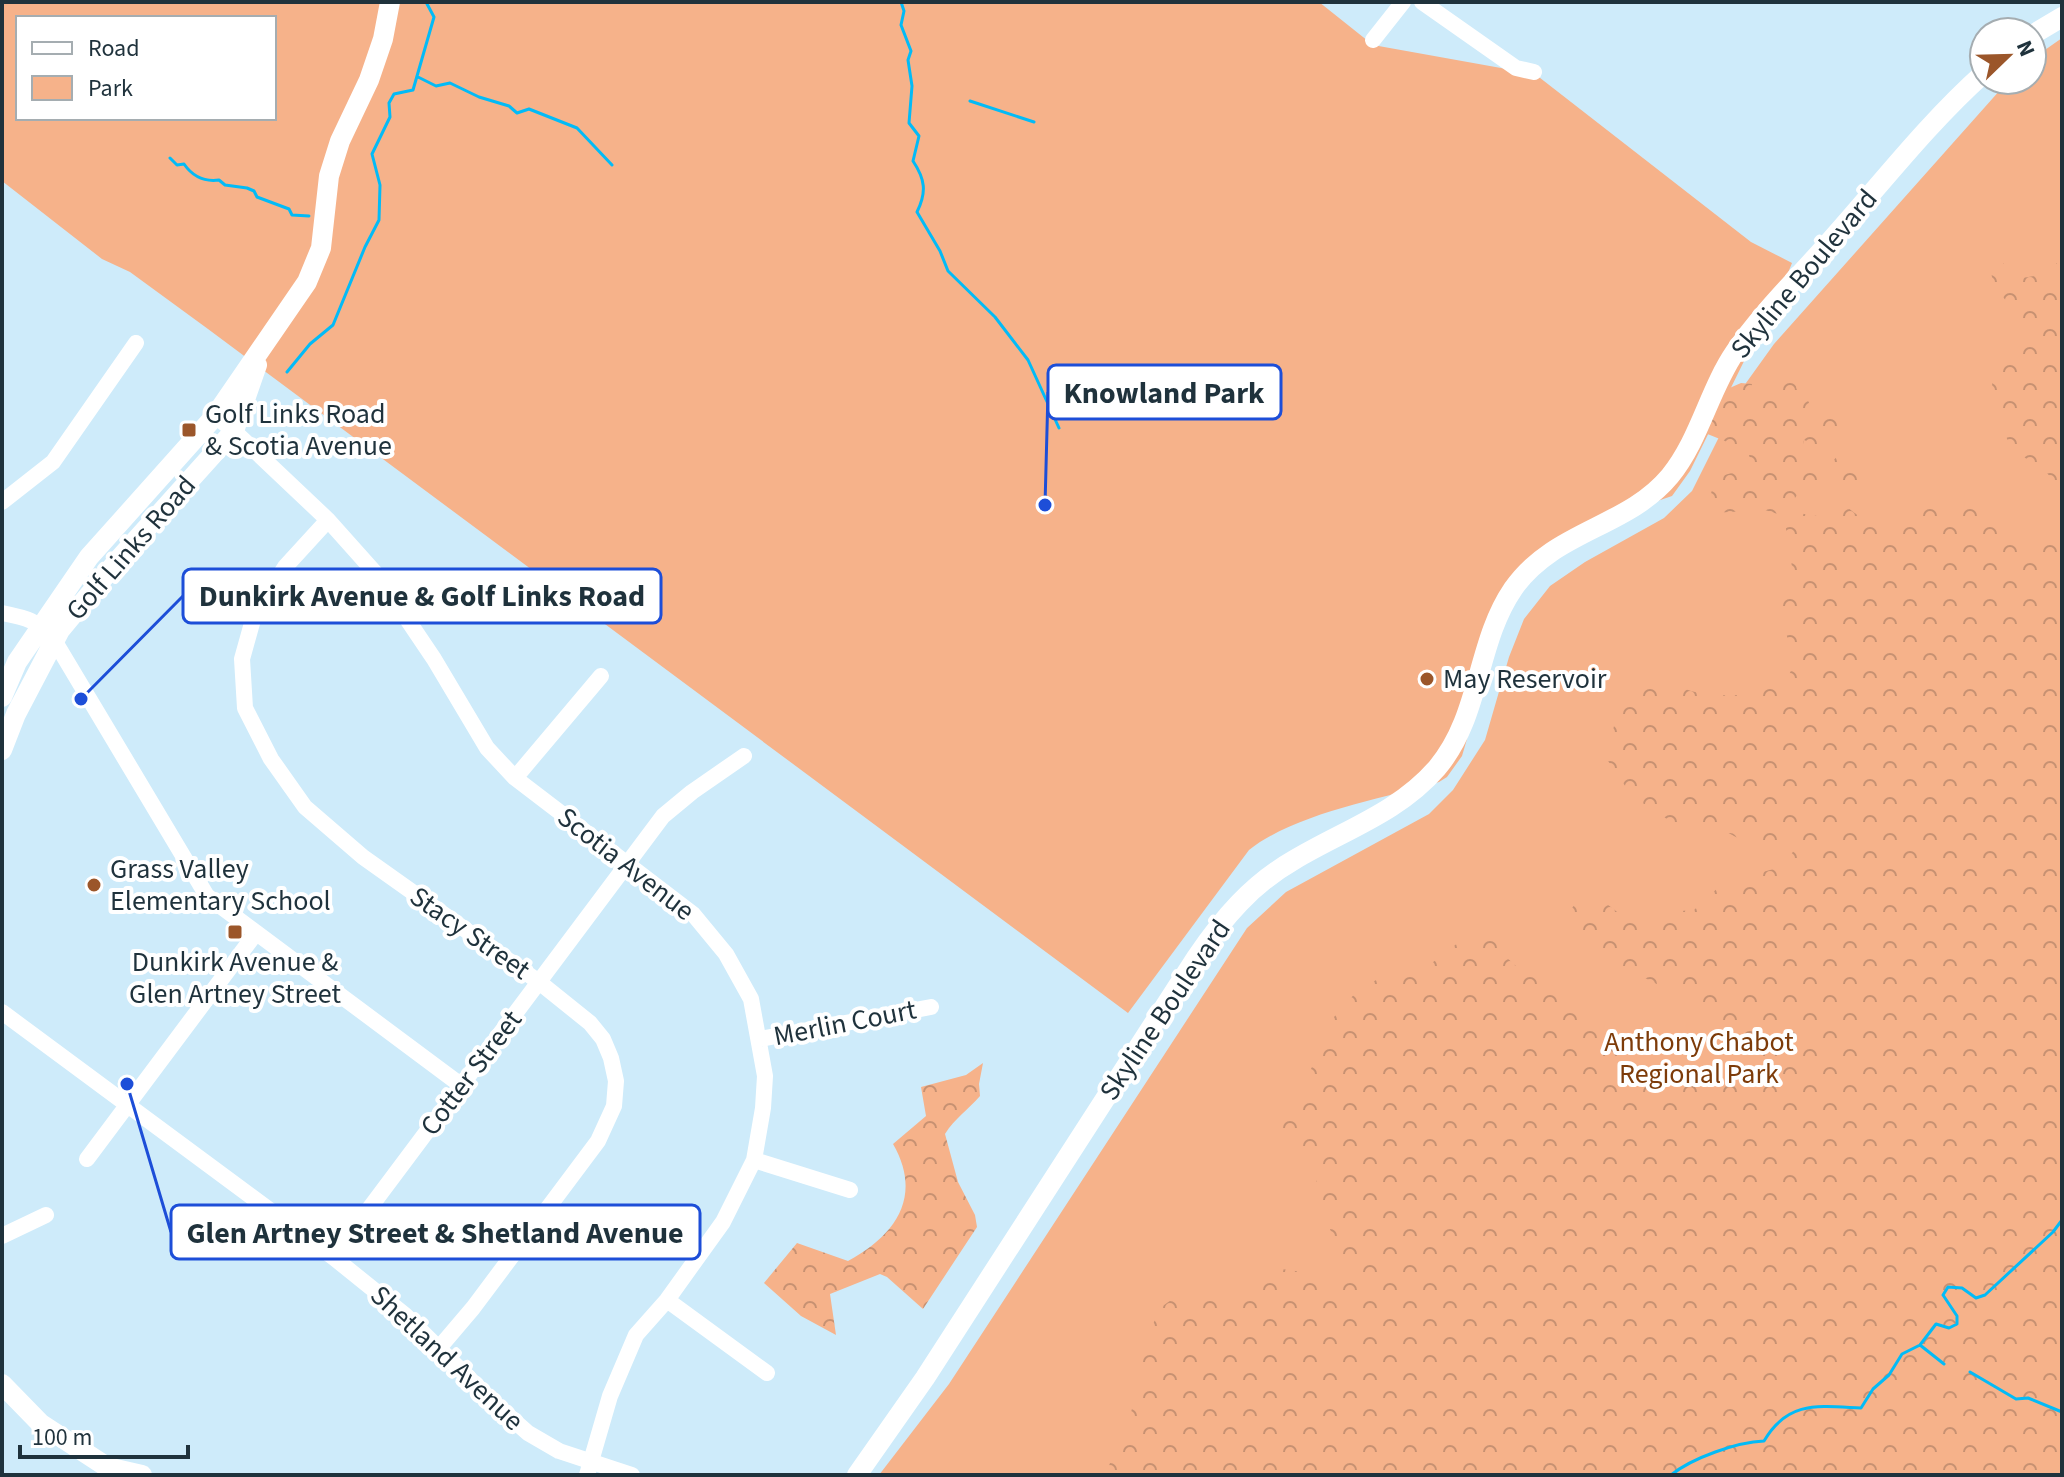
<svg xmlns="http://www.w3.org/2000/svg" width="2064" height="1477" viewBox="0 0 2064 1477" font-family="'Source Sans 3',sans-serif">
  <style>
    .green { fill: #f6b28a; fill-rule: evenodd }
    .forest { fill: url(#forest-crowns) }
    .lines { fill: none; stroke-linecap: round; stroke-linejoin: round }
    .stream { stroke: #02bbf7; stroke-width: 3 }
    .minor { stroke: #fff; stroke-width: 16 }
    .major { stroke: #fff; stroke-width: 20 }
    .poi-dot { fill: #9b562a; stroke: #fff; stroke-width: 3 }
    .labels { text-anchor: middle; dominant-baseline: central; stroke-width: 8; stroke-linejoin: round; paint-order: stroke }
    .street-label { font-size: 28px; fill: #1f323c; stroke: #fff }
    .poi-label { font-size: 28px; fill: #1f323c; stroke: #fff; text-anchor: start }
    .park-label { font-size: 28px; fill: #7d3b09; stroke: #fff }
    .leader { fill: none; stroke: #1d4ed8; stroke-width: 3 }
    .callout-dot { fill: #1d4ed8; stroke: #fff; stroke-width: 3 }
    .callout { fill: #fff; stroke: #1d4ed8; stroke-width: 3 }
    .callout-label { font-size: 30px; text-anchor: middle; font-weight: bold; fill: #1f323c }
  </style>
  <defs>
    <pattern id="forest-crowns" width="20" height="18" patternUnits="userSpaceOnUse" patternTransform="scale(2)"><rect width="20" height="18" fill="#f6b28a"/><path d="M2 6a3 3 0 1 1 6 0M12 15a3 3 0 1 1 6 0" fill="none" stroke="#c79172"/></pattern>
  </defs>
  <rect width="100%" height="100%" fill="#ceebfa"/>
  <!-- green -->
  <path class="green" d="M2 2H1319L1373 45 1535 74 1751 242 1792 263 1768 322 1749 351 1690 471 1672 496 1634 509 1580 533 1512 600 1470 713 1467 739 1462 756 1447 777 1439 782C1381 799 1296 813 1249 850L1128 1013 208 329 130 272 102 259 2 181ZM18 18H274V118H18Z
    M2062 38V1475H879L949 1384 1247 928 1286 892 1429 814 1453 790 1485 740 1509 657 1524 619 1550 586 1585 562 1664 518 1692 491 1746 383 1774 344 2009 80H2032V59Z"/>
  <!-- forest -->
  <path class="forest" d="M2062 257V507L2056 484 2047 473 2011 448 1993 406 1992 381 2019 335 2017 314 1994 286 1990 268 2000 261 2022 278C2040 276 2051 272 2062 257Z
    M1794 379 1797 390 1809 402 1806 413 1813 415 1843 410 1846 417 1837 428 1826 434 1828 449 1804 440 1802 448 1809 458 1825 470 1840 453 1856 470 1868 475 1863 485 1851 488 1821 479 1803 487 1792 502 1798 513 1817 516 1847 507C1901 552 1905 499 1946 501 1981 504 2004 537 2030 536 2046 536 2055 523 2062 511V1475H1105L1131 1413 1145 1343 1160 1308 1178 1295 1198 1293 1236 1294 1264 1274 1282 1269 1328 1276 1344 1270 1341 1252 1314 1196 1318 1174 1304 1146 1281 1144 1273 1128 1307 1078 1334 1017 1358 990 1378 979H1396L1411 970 1428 966 1472 932 1487 927 1496 938 1505 956 1518 968 1555 982 1573 1000 1595 1010 1613 1049 1632 1059 1662 1061 1688 1070 1707 1082 1725 1085 1747 1050 1745 1040 1729 1024 1653 982 1627 969 1596 961 1574 939 1570 911 1581 895 1598 897 1621 915 1694 910 1723 883 1785 866 1796 846 1779 839 1762 846 1745 842 1723 830 1692 829 1667 819 1632 796 1606 758 1616 718 1644 675C1662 678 1675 686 1691 691 1718 698 1765 699 1787 677 1790 674 1793 666 1796 661L1780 617 1785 587 1792 567 1784 516 1765 510 1712 513C1709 498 1710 478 1728 474 1742 470 1738 477 1753 466L1747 450 1705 433 1725 390 1741 383 1752 384 1747 405 1775 388 1778 380Z
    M983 1063 979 1084 980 1096C968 1110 955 1118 945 1134L958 1182 975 1215 977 1227 923 1309 887 1277 880 1274 830 1294 836 1335 801 1316 764 1283 797 1243 848 1261C896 1235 923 1196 893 1144L926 1116 921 1087 966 1075Z"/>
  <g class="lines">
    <!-- stream -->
    <path class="stream" d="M901 2 904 11 901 25 911 51 908 60 912 86 909 123 919 136 913 161C925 179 927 192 917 212L940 251 948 271 995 317 1028 360 1059 428
      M418 77 436 86 450 83 479 97 509 106 517 113 529 109 577 128 612 165
      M970 101 1034 122
      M170 158 177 165 184 164C193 177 204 182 219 180L225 185 247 188 254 191 257 197 289 209 292 215 309 216
      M287 372 310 344 333 325 365 247 379 220 380 185 372 154 390 117 389 103 394 94 413 90 434 17 426 2
      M1920 1345 1944 1364
      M1970 1372 2016 1399 2028 1398 2062 1412
      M1671 1475C1692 1458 1737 1442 1764 1441 1788 1400 1819 1406 1861 1408L1873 1389 1889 1375 1902 1354 1920 1345 1936 1324 1949 1328 1957 1324V1316L1943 1295 1948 1287 1962 1288 1976 1298 1985 1295 2053 1232 2062 1220"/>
    <!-- minor -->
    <path class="minor" d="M1422 2 1516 68 1534 72
      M1373 40 1403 2
      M215 416 234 431 328 520 378 576 434 659 487 748 515 778 693 914 726 954 751 999 765 1076 763 1108 754 1160 723 1222 667 1300 636 1335 610 1396 587 1475
      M2 502 53 462 136 343
      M328 520 285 567 254 616 242 659 245 708 271 759 305 807 363 857 539 982 590 1023 603 1039 611 1058 616 1081 614 1106 598 1141 473 1308 439 1348
      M2 613C27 618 37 620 54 640L207 896 462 1086
      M515 778 601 676
      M2 1012 333 1257 405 1315 492 1401 528 1433 559 1451 632 1475
      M760 1039 931 1007
      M87 1159 256 933
      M754 1160 850 1190
      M2 1236 46 1215
      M333 1257 663 816 692 792 744 756
      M667 1300 767 1373"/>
    <!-- major -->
    <path class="major" d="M2032 35 2062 17
      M2 697 17 662 89 557 215 416 307 282 321 248 329 176 340 141 369 80 383 39 390 2
      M2 750 16 714 60 630 119 559 234 431 257 365
      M2 1384 41 1424 107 1467 142 1475
      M857 1475 925 1378 1196 958C1223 918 1252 884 1294 860 1344 830 1398 813 1437 768 1481 716 1476 643 1513 589 1554 530 1627 528 1670 476 1700 439 1709 390 1735 352 1763 311 1799 277 1831 240 1881 184 1928 123 1984 73"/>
  </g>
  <!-- markers -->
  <g class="poi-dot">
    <rect x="181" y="422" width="16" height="16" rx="4"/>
    <circle cx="1427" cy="679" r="8"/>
    <circle cx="94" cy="885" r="8"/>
    <rect x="227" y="924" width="16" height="16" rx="4"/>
  </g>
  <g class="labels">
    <!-- street labels -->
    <g class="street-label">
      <text transform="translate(1804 274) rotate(-50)">Skyline Boulevard</text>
      <text transform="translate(131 548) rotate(-49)">Golf Links Road</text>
      <text transform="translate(626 864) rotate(38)">Scotia Avenue</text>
      <text transform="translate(470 933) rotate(35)">Stacy Street</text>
      <text transform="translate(1165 1010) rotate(-56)">Skyline Boulevard</text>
      <text transform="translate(845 1023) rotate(-11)">Merlin Court</text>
      <text transform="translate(471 1073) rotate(-53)">Cotter Street</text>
      <text transform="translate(447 1358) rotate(43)">Shetland Avenue</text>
    </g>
    <!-- poi labels -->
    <g class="poi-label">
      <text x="205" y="414">Golf Links Road<tspan x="205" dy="32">&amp; Scotia Avenue</tspan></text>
      <text x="1443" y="679">May Reservoir</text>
      <text x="110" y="869">Grass Valley<tspan x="110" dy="32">Elementary School</tspan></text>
      <text x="235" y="962" text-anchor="middle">Dunkirk Avenue &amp;<tspan x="235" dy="32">Glen Artney Street</tspan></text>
    </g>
    <!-- park labels -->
    <g class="park-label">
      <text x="1699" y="1042">Anthony Chabot<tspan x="1699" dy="32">Regional Park</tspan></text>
    </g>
  </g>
  <!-- callouts -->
  <path class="leader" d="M1045 505L1048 392M81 699L183 596M127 1084L171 1232"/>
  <g class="callout-dot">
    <circle cx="1045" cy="505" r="8"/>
    <circle cx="81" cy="699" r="8"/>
    <circle cx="127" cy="1084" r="8"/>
  </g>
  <g class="callout">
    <rect x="1048" y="365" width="233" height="54" rx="8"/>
    <rect x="183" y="569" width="478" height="54" rx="8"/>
    <rect x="171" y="1205" width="529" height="54" rx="8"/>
  </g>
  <g class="callout-label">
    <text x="1164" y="403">Knowland Park</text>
    <text x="422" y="606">Dunkirk Avenue &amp; Golf Links Road</text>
    <text x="435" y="1243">Glen Artney Street &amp; Shetland Avenue</text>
  </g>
  <!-- border -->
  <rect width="2064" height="1477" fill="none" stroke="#1f323c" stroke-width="8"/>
  <!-- legend -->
  <rect x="16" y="16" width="260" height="104" fill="#ffffff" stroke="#a5adb1" stroke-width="2"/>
  <rect x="32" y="42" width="40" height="12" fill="#ffffff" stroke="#a5adb1" stroke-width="2"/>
  <text x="88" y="56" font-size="24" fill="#1f323c">Road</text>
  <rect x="32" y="76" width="40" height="24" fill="#f6b28a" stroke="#a5adb1" stroke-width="2"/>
  <text x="88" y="96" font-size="24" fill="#1f323c">Park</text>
  <!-- north arrow -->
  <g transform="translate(2008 56) rotate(67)"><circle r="38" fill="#ffffff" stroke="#a5adb1" stroke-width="2"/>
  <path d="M0-6L14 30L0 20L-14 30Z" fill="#9b562a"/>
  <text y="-12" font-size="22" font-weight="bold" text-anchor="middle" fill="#1f323c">N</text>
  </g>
  <!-- scale -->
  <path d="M20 1445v12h168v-12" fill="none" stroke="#1f323c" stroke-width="4"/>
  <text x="32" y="1445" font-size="24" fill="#1f323c" stroke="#ffffff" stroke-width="6" paint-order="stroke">100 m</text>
</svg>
